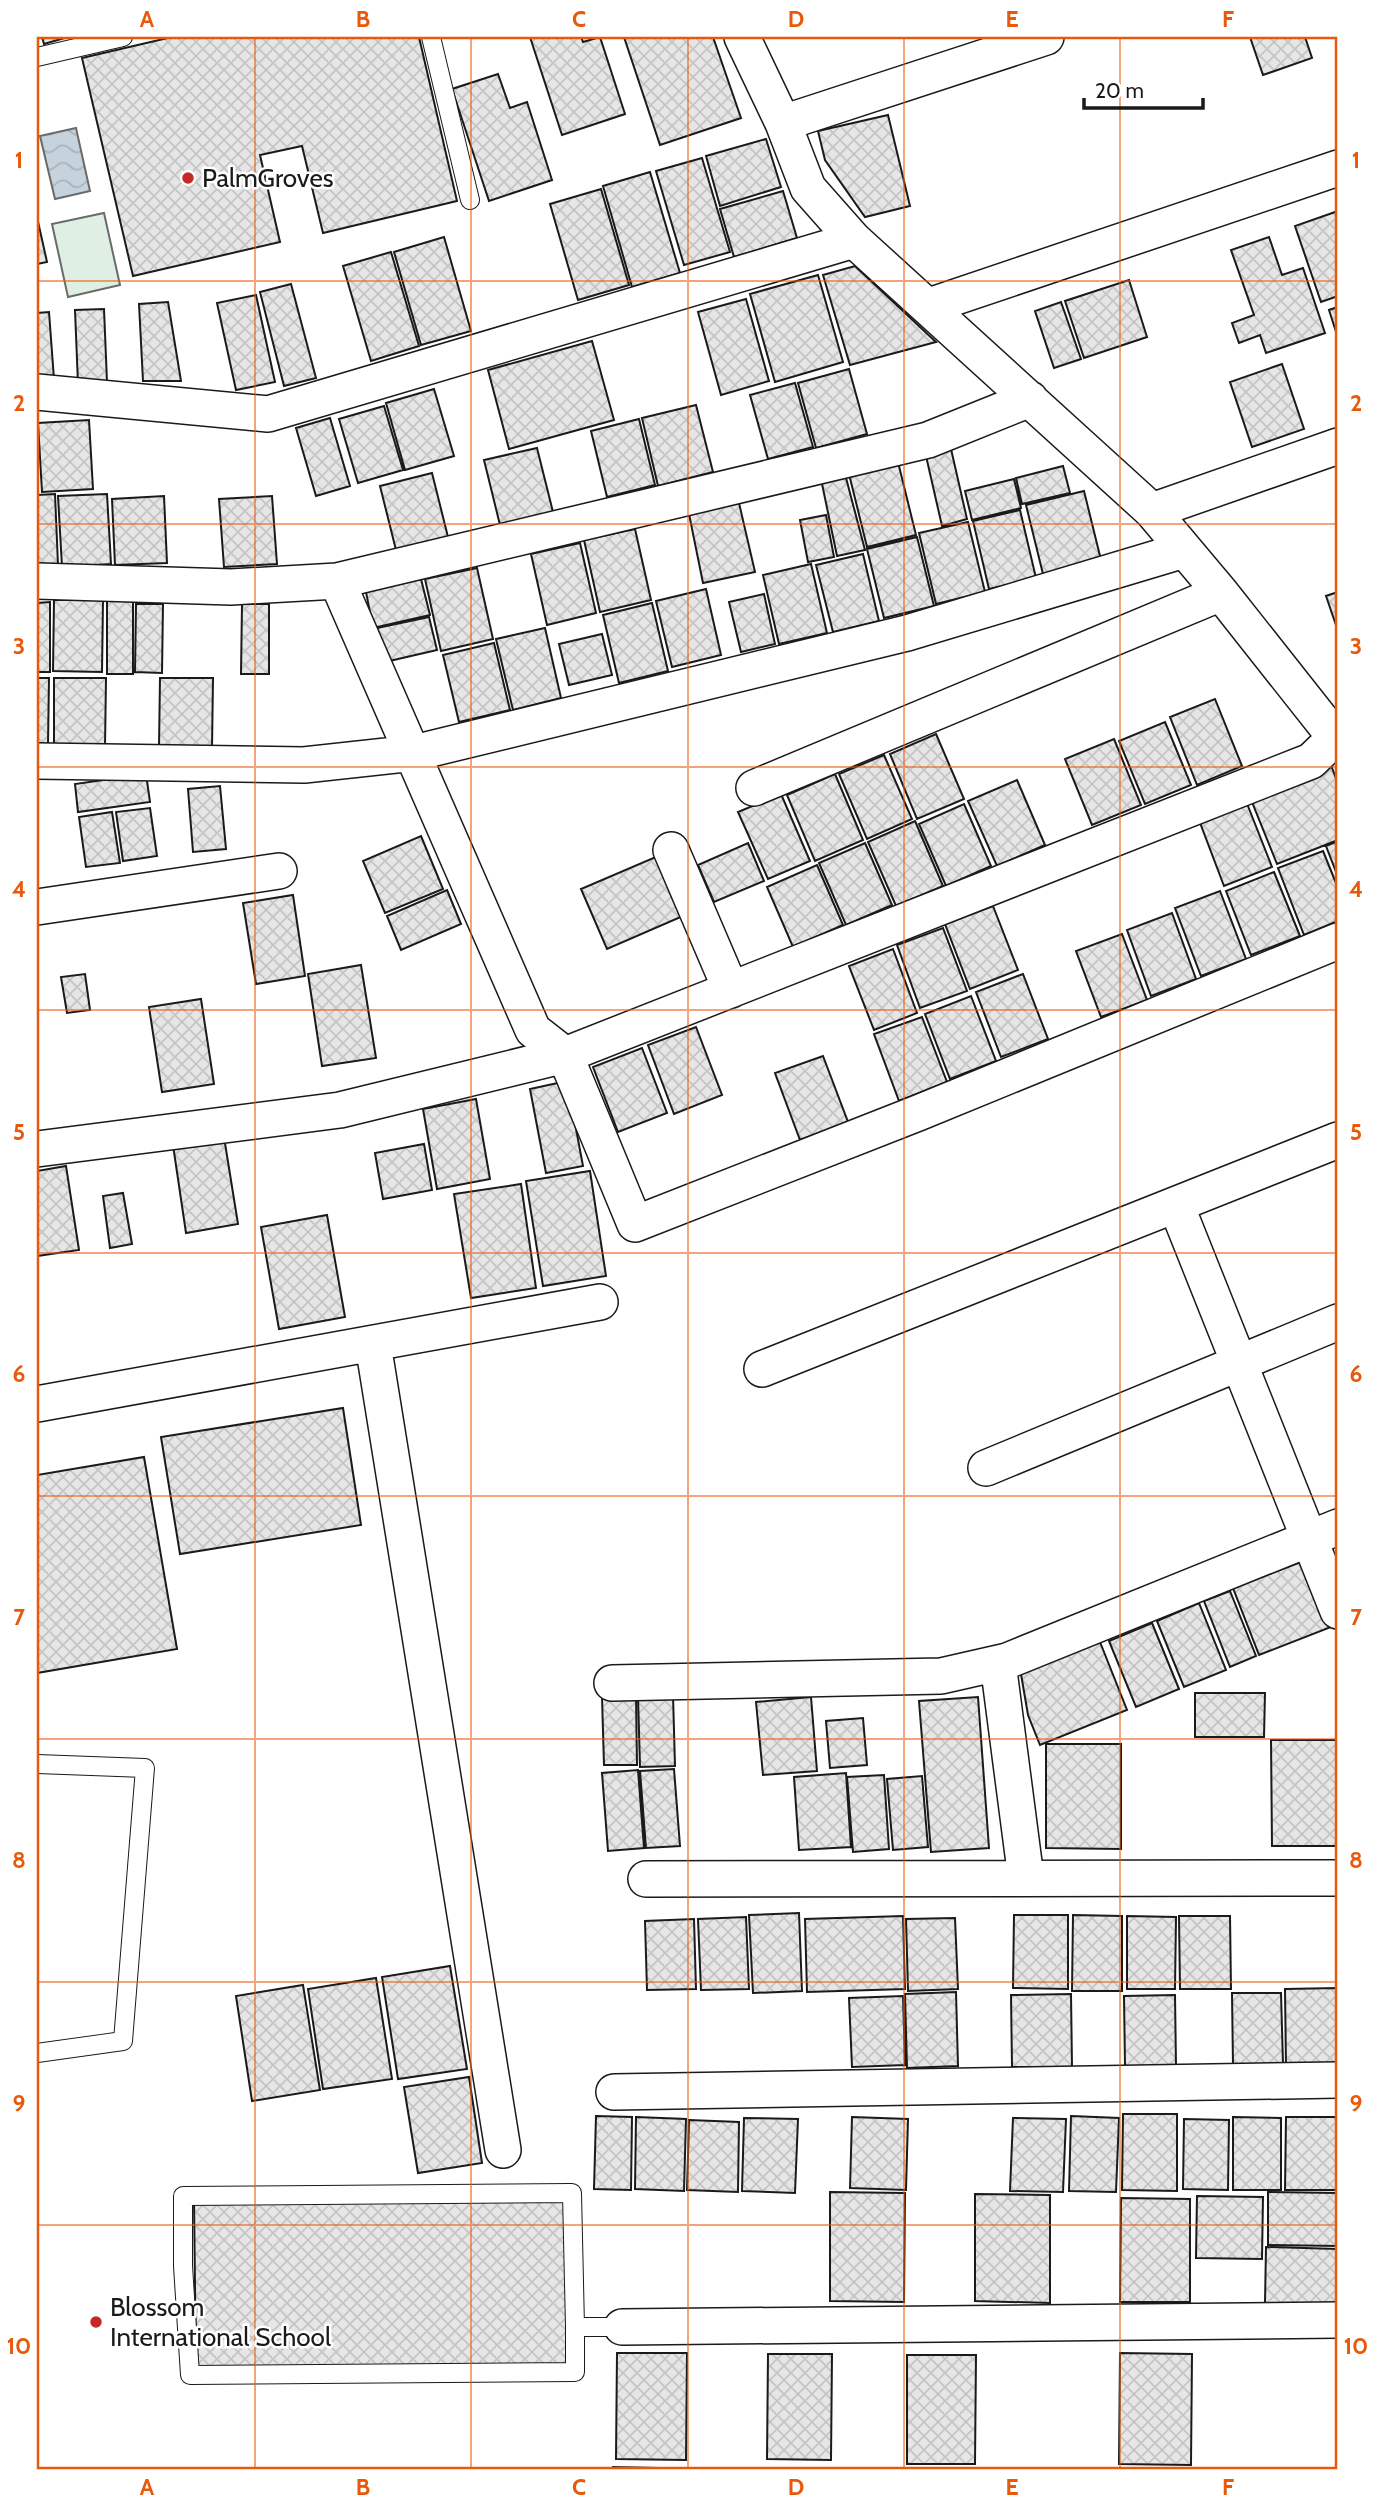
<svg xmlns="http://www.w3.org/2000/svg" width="1375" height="2506" viewBox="0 0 1375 2506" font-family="Cabin,sans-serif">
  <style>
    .garden { fill: #e0efe3; stroke: #6a6a6a; stroke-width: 2 }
    .water { fill: url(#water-waves); stroke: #6a6a6a; stroke-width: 2 }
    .building { fill: url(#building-cross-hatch); stroke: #1a1a1a; stroke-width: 2 }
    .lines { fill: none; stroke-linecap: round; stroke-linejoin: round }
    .service-casing { stroke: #1a1a1a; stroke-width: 20 }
    .minor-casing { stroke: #1a1a1a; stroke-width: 38 }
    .service { stroke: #fff; stroke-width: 18 }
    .minor { stroke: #fff; stroke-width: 35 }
    .grid { fill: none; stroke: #e8590c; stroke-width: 2; stroke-opacity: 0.55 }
    .poi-dot { fill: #c62828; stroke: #fff; stroke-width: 2.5 }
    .labels { text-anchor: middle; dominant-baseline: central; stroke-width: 5; stroke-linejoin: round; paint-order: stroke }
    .poi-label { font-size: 26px; fill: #1a1a1a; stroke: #fff; text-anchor: start }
    .neatline { fill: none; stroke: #e8590c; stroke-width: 2.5 }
    .grid-label { font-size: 23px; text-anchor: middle; font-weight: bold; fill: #e8590c }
  </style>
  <defs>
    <pattern id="water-waves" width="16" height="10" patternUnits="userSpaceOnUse" patternTransform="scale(1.75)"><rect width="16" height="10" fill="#c6d2dc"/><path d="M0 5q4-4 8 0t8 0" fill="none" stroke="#aab4bc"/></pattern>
    <pattern id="building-cross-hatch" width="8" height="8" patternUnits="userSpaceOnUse" patternTransform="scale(1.75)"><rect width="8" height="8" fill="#e6e6e6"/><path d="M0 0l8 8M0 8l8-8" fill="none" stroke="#c5c5c5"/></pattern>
  </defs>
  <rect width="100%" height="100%" fill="#fff"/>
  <!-- garden -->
  <path class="garden" d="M104 213 120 285 68 297 52 224Z"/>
  <!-- water -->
  <path class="water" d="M76 128 90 191 55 199 40 136Z"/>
  <!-- building -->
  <path class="building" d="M42 37H68L44 44Z
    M172 37H419L457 201 323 233 302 146 260 155 280 242 133 276 82 58Z
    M530 37H581L583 42 600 37 625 114 562 135Z
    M624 37H713L741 118 660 145Z
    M1250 37H1305L1312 58 1263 75Z
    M498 74 510 108 527 102 552 180 489 201 452 89Z
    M888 115 910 206 865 217 825 160 818 131Z
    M766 139 781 187 720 206 706 156Z
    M702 158 730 252 684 265 656 171Z
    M650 172 680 273 632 287 603 186Z
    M601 189 629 285 578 300 550 204Z
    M783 191 797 238 734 257 720 209Z
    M1338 211V296L1321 302 1295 226Z
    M37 217 47 262 37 264Z
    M444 237 471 331 421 345 394 252Z
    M1269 237 1282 275 1303 268 1325 333 1266 353 1260 335 1239 343 1232 323 1254 315 1231 250Z
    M391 252 419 346 371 361 343 266Z
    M855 266 936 342 850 365 823 275Z
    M818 275 843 362 775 382 750 294Z
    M1129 280 1147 337 1084 358 1065 301Z
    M291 284 316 378 284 386 260 292Z
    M256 295 275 382 236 390 217 303Z
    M746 299 769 381 721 395 698 312Z
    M168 302 181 381H143L139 304Z
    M1061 302 1081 359 1054 368 1035 311Z
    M1338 307V338L1329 310Z
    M104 309 107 382 78 384 75 310Z
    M49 312 54 379 37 381V313Z
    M592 341 614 420 509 449 488 370Z
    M1282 364 1304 429 1252 447 1230 382Z
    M849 369 867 434 816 448 798 383Z
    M795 383 813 447 768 459 750 395Z
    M434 389 454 456 405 470 386 403Z
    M696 405 713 472 658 486 642 418Z
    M384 406 403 470 358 483 339 419Z
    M330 418 350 486 316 496 296 428Z
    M639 419 655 485 607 497 591 431Z
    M89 420 93 489 42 492 38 423Z
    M537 448 553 512 500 525 484 460Z
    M951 449 967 519 942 526 926 456Z
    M898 462 916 535 867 547 849 474Z
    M1063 466 1070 493 1022 504 1016 478Z
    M432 473 448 537 396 550 380 486Z
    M845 474 865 550 837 556 821 479Z
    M1014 479 1021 508 972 520 965 491Z
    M1084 491 1101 560 1043 574 1026 505Z
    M55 494 58 565 37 566V495Z
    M107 494 111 564 62 567 58 496Z
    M164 496 167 563 115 565 112 499Z
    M272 496 277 564 224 567 219 499Z
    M739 503 755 572 703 583 689 514Z
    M1020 510 1036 578 989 589 973 521Z
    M826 515 834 557 808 562 800 520Z
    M968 522 985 592 936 604 919 533Z
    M635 529 651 600 600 612 584 540Z
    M917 537 934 606 884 618 867 549Z
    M580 543 596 613 547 625 531 554Z
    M863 554 879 621 833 632 816 565Z
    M811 564 827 633 779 644 763 575Z
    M477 568 493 639 441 651 425 579Z
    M421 579 430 615 373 628 366 592Z
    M706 589 721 655 672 667 656 601Z
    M1338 592V631L1326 596Z
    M764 594 775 644 741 652 729 602Z
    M54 600H103L102 672 53 671Z
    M107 600 133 601V674H107Z
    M50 602V672H37V603Z
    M652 603 668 671 619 683 603 615Z
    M136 604H163L162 673 135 672Z
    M242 604H269V674H241Z
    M429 617 437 650 385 662 377 628Z
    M545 628 561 698 513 710 496 639Z
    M602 634 612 675 569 685 559 644Z
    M494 643 510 710 459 722 443 655Z
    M37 678H49L48 744H37Z
    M54 678H106L105 747 54 746Z
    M160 678H213L212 748 159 747Z
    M1215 699 1242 766 1197 785 1170 717Z
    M1165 722 1191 785 1145 804 1119 741Z
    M936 734 964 799 917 819 890 754Z
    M1114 739 1141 805 1092 825 1065 759Z
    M884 755 912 819 867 839 839 774Z
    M1331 765 1338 784V840L1277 864 1250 797Z
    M146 774 150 802 78 812 75 784Z
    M835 774 863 840 815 861 787 795Z
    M1017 780 1045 845 997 866 968 801Z
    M220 786 226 849 193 852 188 789Z
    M781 794 810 861 768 879 738 812Z
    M1246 801 1272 867 1224 886 1199 820Z
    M964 804 991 866 946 886 919 824Z
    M150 808 157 856 123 861 116 812Z
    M112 812 120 863 86 867 79 817Z
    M915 821 943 886 896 906 868 842Z
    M421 836 443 889 385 913 363 861Z
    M1338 841V877L1326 846Z
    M748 843 764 881 714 902 698 865Z
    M865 843 892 905 846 925 819 863Z
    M1323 851 1338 888V921L1304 935 1278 868Z
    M658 856 683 916 607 949 581 889Z
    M817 865 843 925 793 947 767 887Z
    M1274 872 1300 936 1251 955 1226 891Z
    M447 890 461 924 401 950 387 916Z
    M1220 891 1246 959 1201 976 1175 908Z
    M293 895 305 976 256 984 243 903Z
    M993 906 1018 970 970 989 945 924Z
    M1172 913 1196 979 1151 996 1127 930Z
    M943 928 967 991 920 1008 897 945Z
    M1122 934 1147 1000 1101 1017 1076 951Z
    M893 949 917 1013 874 1030 849 966Z
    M361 965 376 1058 322 1066 308 974Z
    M85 974 90 1010 67 1013 61 977Z
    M1023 974 1048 1039 1001 1057 976 992Z
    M971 996 996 1061 950 1079 925 1014Z
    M201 999 214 1084 162 1092 149 1007Z
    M922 1017 947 1082 899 1101 874 1034Z
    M696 1027 722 1095 674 1114 648 1045Z
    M642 1048 667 1113 618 1132 593 1067Z
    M823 1056 848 1122 800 1140 775 1073Z
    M567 1081 583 1166 546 1173 530 1089Z
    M476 1099 490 1179 437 1189 423 1109Z
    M224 1137 238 1224 186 1233 173 1145Z
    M424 1144 432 1190 383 1199 375 1153Z
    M66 1166 79 1250 37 1256V1171Z
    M590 1171 606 1276 543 1286 526 1181Z
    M521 1184 536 1288 471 1298 454 1194Z
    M123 1193 132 1244 110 1248 103 1196Z
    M327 1215 345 1317 279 1329 261 1227Z
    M343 1408 361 1525 180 1554 161 1437Z
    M144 1457 177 1649 37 1673V1475Z
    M1306 1560 1331 1627 1259 1655 1233 1588Z
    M1230 1591 1256 1656 1230 1667 1204 1601Z
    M1199 1603 1226 1670 1184 1687 1157 1621Z
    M1152 1623 1179 1689 1136 1707 1109 1641Z
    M1100 1642 1127 1710 1040 1745 1028 1715 1021 1674Z
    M1195 1693H1265L1264 1737H1195Z
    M673 1695 675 1766 640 1767 638 1696Z
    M636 1696 637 1765H604L602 1697Z
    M811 1697 817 1771 763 1775 756 1702Z
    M978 1697 989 1848 931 1852 919 1701Z
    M863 1718 867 1765 830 1768 826 1721Z
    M1271 1740H1337L1338 1846H1272Z
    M1046 1744H1121V1849L1046 1848Z
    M674 1769 680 1846 646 1848 640 1771Z
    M638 1770 644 1848 608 1851 602 1773Z
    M846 1773 851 1847 799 1850 794 1777Z
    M884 1775 889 1849 853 1852 847 1777Z
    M922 1776 928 1847 893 1850 887 1779Z
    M799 1913 802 1991 753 1993 749 1915Z
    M1014 1915H1068V1989L1013 1988Z
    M1073 1915 1122 1916V1991H1072Z
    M903 1916 905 1989 807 1992 805 1919Z
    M1127 1916 1176 1917 1175 1989H1127Z
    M1179 1916H1230L1231 1989H1180Z
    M746 1917 749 1989 701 1990 698 1919Z
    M955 1918 958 1989 908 1991 906 1919Z
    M694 1919 696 1989 647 1990 645 1921Z
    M450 1966 467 2069 398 2079 382 1977Z
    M376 1978 392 2079 323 2089 308 1989Z
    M303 1985 320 2090 252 2101 236 1996Z
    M1338 1988V2066L1286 2067 1285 1989Z
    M956 1992 958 2066 907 2068 905 1994Z
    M1232 1993H1281L1283 2064 1233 2065Z
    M1071 1994 1072 2067H1012L1011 1995Z
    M1175 1995 1176 2066H1125L1124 1996Z
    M903 1996 905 2065 852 2067 849 1998Z
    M469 2077 482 2163 418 2173 404 2087Z
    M1123 2114H1177V2191L1122 2190Z
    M596 2116 632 2117 631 2190 594 2189Z
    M1071 2116 1119 2118 1116 2192 1069 2191Z
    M636 2117 686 2119 684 2191 635 2189Z
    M852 2117 908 2119 906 2190 850 2188Z
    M1233 2117 1281 2118V2190H1233Z
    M1286 2117H1338V2190H1285Z
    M744 2118 798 2119 795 2193 742 2191Z
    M1013 2118 1066 2119 1063 2192 1010 2191Z
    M1184 2119 1229 2120 1228 2190 1183 2189Z
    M689 2120 739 2122 738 2192 687 2190Z
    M830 2192 905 2193 904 2302 830 2301Z
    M1268 2192 1338 2193V2246L1268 2245Z
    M975 2194 1050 2195V2303L975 2301Z
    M1197 2196 1263 2197 1262 2259 1196 2258Z
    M567 2197 569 2367 196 2371 194 2200Z
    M1121 2198 1190 2199V2302H1120Z
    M1266 2247 1338 2249V2304L1265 2303Z
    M617 2353H687L686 2460 616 2459Z
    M1120 2353 1192 2354 1191 2465 1119 2464Z
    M768 2354H832L831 2460 767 2459Z
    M907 2355H976L975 2464H907Z
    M613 2467 659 2468V2469H613Z"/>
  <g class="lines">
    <defs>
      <path id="service" d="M431 37 470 200
        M37 57 123 37
        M37 1764 145 1768 123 2041 37 2053
        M575 2327 572 2193 183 2196V2266L190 2375 575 2372V2327H622"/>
      <path id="minor" d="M742 37 783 123 808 188 854 240 1152 511 1221 593 1338 741
        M783 123 1046 37
        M929 306 1338 168
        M37 392 268 414 854 240
        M1152 511 1338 446
        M37 581 231 587 337 581 928 440 1030 399
        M337 581 533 1030 565 1055 635 1224 918 1113 1338 941
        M37 761 304 765 414 753 907 633 1184 550
        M754 788 1221 593
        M671 850 731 990
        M37 907 279 871
        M37 1149 340 1110 565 1055 1311 761 1338 735
        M1176 1205 1338 1611
        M373 1344 503 2150
        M762 1369 1338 1140
        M37 1404 600 1302
        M986 1468 1338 1322
        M998 1663 1026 1878
        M612 1683 941 1676 1007 1661 1338 1527
        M646 1879 1338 1878
        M614 2092 1338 2080
        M622 2327 1338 2320"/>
    </defs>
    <!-- service casing -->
    <use href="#service" class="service-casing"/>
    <!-- minor casing -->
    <use href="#minor" class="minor-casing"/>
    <!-- service -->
    <use href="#service" class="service"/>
    <!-- minor -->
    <use href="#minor" class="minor"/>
  </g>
  <!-- grid -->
  <path class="grid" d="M255 37V2469M471 37V2469M688 37V2469M904 37V2469M1120 37V2469M37 281H1338M37 524H1338M37 767H1338M37 1010H1338M37 1253H1338M37 1496H1338M37 1739H1338M37 1982H1338M37 2225H1338"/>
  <!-- markers -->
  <g class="poi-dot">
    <circle cx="188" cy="178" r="7"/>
    <circle cx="96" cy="2322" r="7"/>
  </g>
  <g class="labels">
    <!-- poi labels -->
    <g class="poi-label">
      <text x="202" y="178">PalmGroves</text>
      <text x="110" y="2307">Blossom<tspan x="110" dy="30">International School</tspan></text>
    </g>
  </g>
  <!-- border -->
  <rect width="1375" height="2506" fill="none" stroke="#ffffff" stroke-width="77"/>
  <!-- scale -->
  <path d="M1084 98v10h119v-10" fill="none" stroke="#1a1a1a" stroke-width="3.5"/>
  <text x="1095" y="98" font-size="21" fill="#1a1a1a" stroke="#ffffff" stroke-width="5" paint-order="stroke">20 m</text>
  <rect x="38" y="38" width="1298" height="2430" class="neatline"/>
  <g class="grid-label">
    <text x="147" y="27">A</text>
    <text x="363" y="27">B</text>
    <text x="579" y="27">C</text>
    <text x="796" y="27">D</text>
    <text x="1012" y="27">E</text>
    <text x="1228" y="27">F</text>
    <text x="19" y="168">1</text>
    <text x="1356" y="168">1</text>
    <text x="19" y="411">2</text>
    <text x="1356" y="411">2</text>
    <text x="19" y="654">3</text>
    <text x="1356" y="654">3</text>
    <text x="19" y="897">4</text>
    <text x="1356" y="897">4</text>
    <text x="19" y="1140">5</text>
    <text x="1356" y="1140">5</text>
    <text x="19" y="1382">6</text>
    <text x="1356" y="1382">6</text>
    <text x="19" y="1625">7</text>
    <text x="1356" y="1625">7</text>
    <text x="19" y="1868">8</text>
    <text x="1356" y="1868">8</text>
    <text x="19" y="2111">9</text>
    <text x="1356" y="2111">9</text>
    <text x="19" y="2354">10</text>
    <text x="1356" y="2354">10</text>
    <text x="147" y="2495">A</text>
    <text x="363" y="2495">B</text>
    <text x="579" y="2495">C</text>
    <text x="796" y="2495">D</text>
    <text x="1012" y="2495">E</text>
    <text x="1228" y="2495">F</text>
  </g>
</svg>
